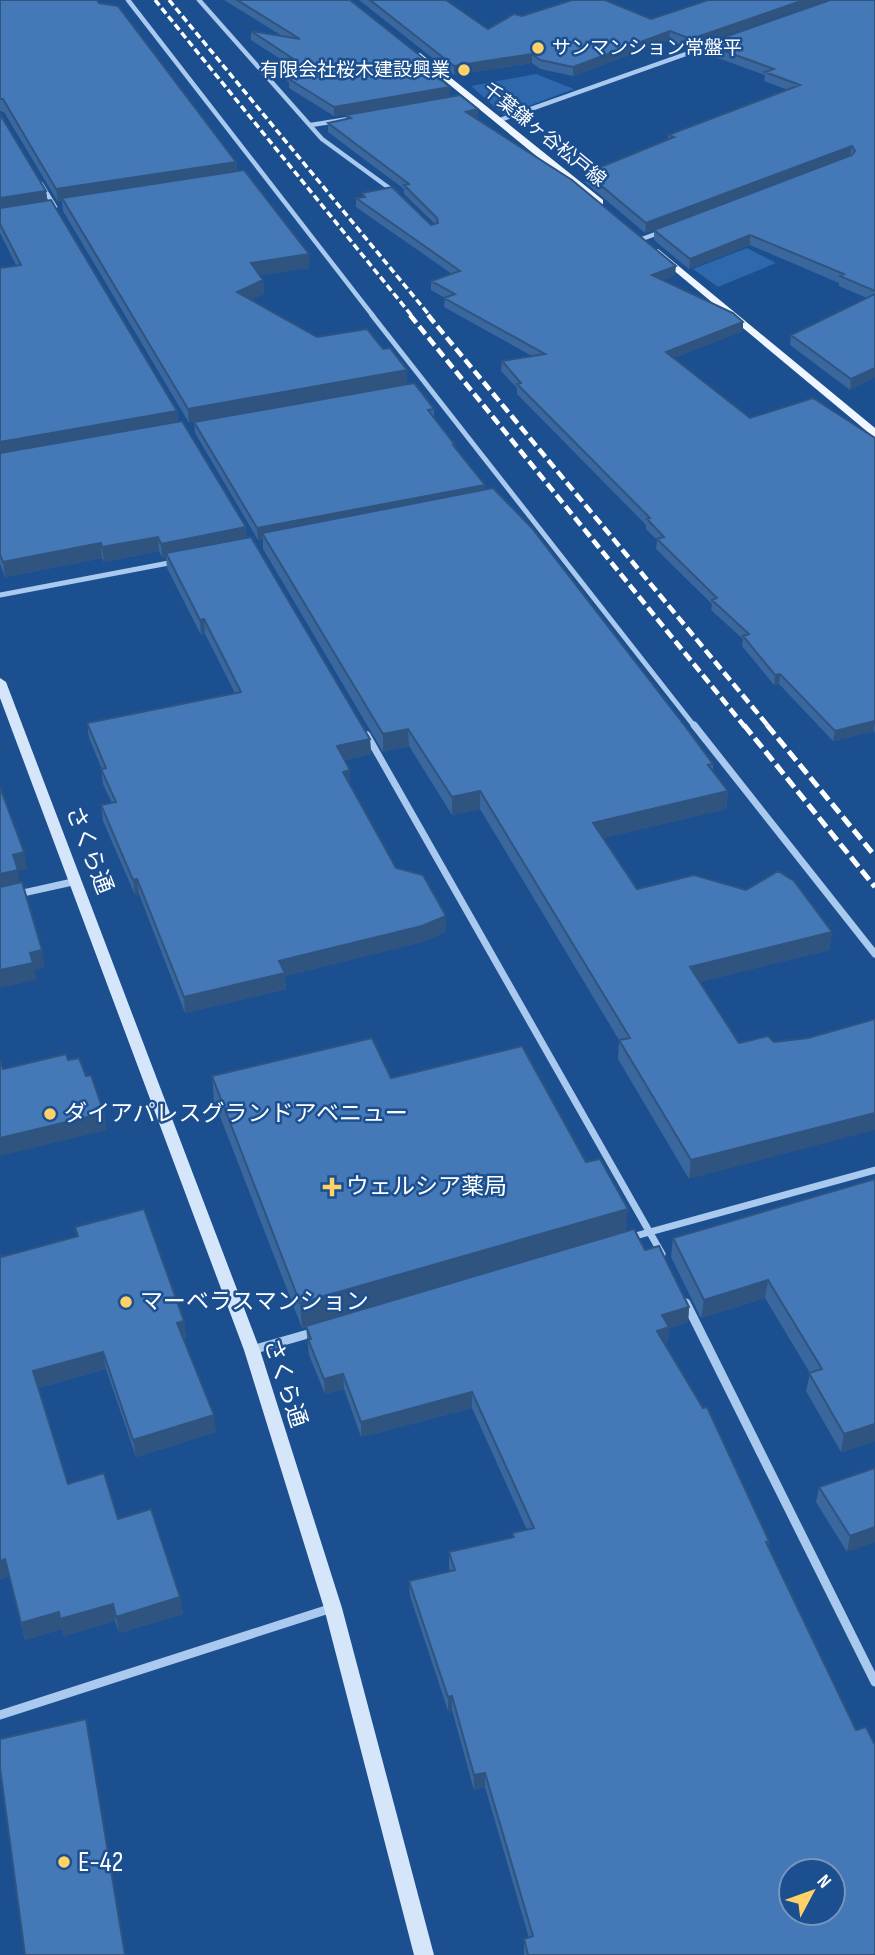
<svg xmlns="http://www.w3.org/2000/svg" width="875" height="1955" viewBox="0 0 875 1955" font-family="'Sofia Sans Condensed','Noto Sans JP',sans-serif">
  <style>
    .green { fill: #2e69ad }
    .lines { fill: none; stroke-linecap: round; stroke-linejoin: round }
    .street-far3 { stroke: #a9c9ee; stroke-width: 4.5 }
    .street-far2 { stroke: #a9c9ee; stroke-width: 5 }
    .street-far1 { stroke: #a9c9ee; stroke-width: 7 }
    .street { stroke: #a9c9ee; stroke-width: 9 }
    .secondary { fill: #d6e6fa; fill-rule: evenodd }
    .primary { fill: #f0f6ff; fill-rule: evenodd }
    .rail-far2 { stroke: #fff; stroke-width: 3.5; stroke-dasharray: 7 3.5; stroke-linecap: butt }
    .rail-far1 { stroke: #fff; stroke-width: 4.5; stroke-dasharray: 10 4.5; stroke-linecap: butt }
    .rail { stroke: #fff; stroke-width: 5; stroke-dasharray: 12 5; stroke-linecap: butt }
    .wall { fill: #3a679d }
    .shaded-wall { fill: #305480 }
    .building { fill: #4478b7; stroke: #305480; stroke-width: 2; fill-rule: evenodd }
    .poi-dot { fill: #ffd166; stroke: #1b4f8f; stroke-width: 2.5 }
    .labels { text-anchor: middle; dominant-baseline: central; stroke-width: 5; stroke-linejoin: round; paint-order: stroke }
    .far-poi-label { font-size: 19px; fill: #fff; stroke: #1b4f8f; text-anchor: start }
    .far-street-label { font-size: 19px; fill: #fff; stroke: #1b4f8f }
    .street-label { font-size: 23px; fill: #fff; stroke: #1b4f8f }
    .poi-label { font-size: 23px; fill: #fff; stroke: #1b4f8f; text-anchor: start }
    .near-poi-label { font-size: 28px; fill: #fff; stroke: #1b4f8f; text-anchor: start }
  </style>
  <rect width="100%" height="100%" fill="#1b4f8f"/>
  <!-- green -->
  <path class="green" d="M536 74 574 89 504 115 471 86Z
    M747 248 776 263 718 287 693 269Z"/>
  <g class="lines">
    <!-- street-far3 -->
    <path class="street-far3" d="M128 0 373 316
      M199 0 322 139 396 193
      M500 120 714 44
      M311 125 355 118
      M41 184 55 207
      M642 239 661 232"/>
    <!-- street-far2 -->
    <path class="street-far2" d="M372 315 695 727
      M0 595 174 562"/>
    <!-- street-far1 -->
    <path class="street-far1" d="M694 725 875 954
      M367 735 662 1254
      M0 898 77 881
      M628 1238 875 1170"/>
    <!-- street -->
    <path class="street" d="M686 1303 875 1682
      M252 1350 315 1332
      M0 1715 332 1608"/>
    <!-- secondary -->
    <path class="secondary" d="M0 678 6 682 260 1350 342 1608 434 1955H414L324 1608 244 1350 0 698Z"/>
    <!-- primary -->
    <path class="primary" d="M420 53 603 200V204H595L417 58V54Z
      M658 249 875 428V438L654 254V250Z"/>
    <!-- rail-far2 -->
    <path class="rail-far2" d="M155 0 412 316
      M169 0 430 316"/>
    <!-- rail-far1 -->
    <path class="rail-far1" d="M410 315 745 727
      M428 315 769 727"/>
    <!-- rail -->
    <path class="rail" d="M744 725 875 887
      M767 725 875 856"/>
  </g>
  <!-- wall -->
  <path class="wall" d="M0 0 236 162 237 171 309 254V268L260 275 263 280 264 294 251 299 317 337 383 349 407 370V384L434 409V417L455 445V448L485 490 713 764V771L728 791 726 809 603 838 637 889 832 932 829 950 700 982 739 1043 689 1179 618 1059 619 1040 480 809 452 815 409 746 383 752 263 549V539L258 540 195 433 194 422 189 423 63 211 62 201 58 202 4 112 0 111Z
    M224 0H350L437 76 450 87V96L334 116 289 88V82L274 71 273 62 282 60 251 40V31L282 36Z
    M359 0H446L488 29 522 16 651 19 708 0 690 48 669 40 573 76 540 69 532 63 454 75Z
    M875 0V377L850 390 790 345 791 335 867 298 839 286V283L750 245 689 269 654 240V230L850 155 645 233 585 182 586 173 668 140V135L788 90 764 81 765 75 704 53 705 44Z
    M0 114 46 191 47 200 177 411 178 421 246 527V538L370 739 371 754 344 760 350 770V785L396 868 446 916V932L422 942 285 976 286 989 185 1013 139 894 135 895 103 821 101 805 112 803 103 784 101 769H102L89 738 87 723 235 693 205 634 201 635 167 568 166 557 162 558 159 551 104 562 102 558 5 577 0 564V268L16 265 0 233Z
    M346 115 478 118H476L675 275 662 280 743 331 673 358 750 418 875 438V733L874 731 833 741 779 684 774 685 742 646 743 639 711 610 712 604 656 549 657 540 646 529V525L517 394V388L501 371 502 361 532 356 444 307 445 298 431 290V281L452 274 356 207V198L362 197V193L431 225 435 224 404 194V189L328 132V123L346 119Z
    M212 1076 391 1078 586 1162 626 1232 645 1250 689 1307 688 1322 669 1328 667 1342 664 1343 769 1541 768 1547 875 1955H524V1939L529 1938 485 1787 474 1790 452 1710 448 1711 410 1596 409 1581 450 1571 449 1567V1552L512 1538V1533L527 1530 472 1408 361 1437 344 1389 325 1394 309 1355 306 1327 302 1328 214 1101Z
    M875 1179V1441L841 1452 806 1391 810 1373 765 1298 701 1318 671 1257 673 1238Z
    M75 1227 184 1321 186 1338 183 1339 216 1432 136 1457 106 1369 38 1388 68 1484 118 1519 180 1597 183 1614 119 1633 115 1621 64 1636 62 1629 25 1640 9 1576 0 1579V1254L1 1257 77 1237Z
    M875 1468 847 1552 816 1502 819 1487Z"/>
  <!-- shaded-wall -->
  <path class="shaded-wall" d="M804 0H827L690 48 691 39Z
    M670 31 669 40 573 76V67Z
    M532 54V63L454 75V66Z
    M437 69V78L429 70Z
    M450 87V96L334 116V107Z
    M478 109V118L466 120V112Z
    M852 146 850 155 645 233 646 223Z
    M236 162 237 174 62 198V201L58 202 56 189Z
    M46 191 48 204 0 211V198Z
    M750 235V245L689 269 690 259Z
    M309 254V268L252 277 251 263Z
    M676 266 675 275 651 284 652 275Z
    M263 280 264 294 238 305 237 292Z
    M743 322V331L665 361 666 352Z
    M875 368V377L850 390 851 379Z
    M407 370V384L189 423 188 409Z
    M177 411 178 425 0 457V442Z
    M485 485V496L262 533 263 539 258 540 257 528Z
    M246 527 247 542 166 553V557L162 558 161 544Z
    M158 537 159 551 104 562 102 547Z
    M101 543 102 558 5 577 3 562Z
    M204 619 205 634 201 635 200 620Z
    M780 674 779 684 774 685 775 675Z
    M875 721 874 731 833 741 835 731Z
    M408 729 409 746 383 752V734Z
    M370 739 371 754 338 761 337 746Z
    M350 770V786L343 772Z
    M480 791V809L452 815V797Z
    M728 791 726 809 591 841 593 823Z
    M24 852 27 869 18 871 21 887 0 892V874L13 855Z
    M137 879 139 894 135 895 133 880Z
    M446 916V932L422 942 285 976 286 989 185 1013 184 997 279 961Z
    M832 932 829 950 688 985 690 967Z
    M42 950 45 967 35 970 36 980 0 988V970L30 953Z
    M104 1113 107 1130 0 1156V1138Z
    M875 1113V1130L689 1179 691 1160Z
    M628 1209 626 1234 302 1328 300 1303Z
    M768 1280 765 1298 701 1318 704 1300Z
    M689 1307 688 1322 669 1328 667 1342 655 1346 657 1331 662 1315Z
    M184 1321 186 1338 179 1340 177 1323Z
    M103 1352 106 1369 37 1388 33 1371Z
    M343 1374 344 1389 325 1394 324 1379Z
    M472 1392V1408L361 1437V1422Z
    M214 1415 216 1432 136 1457 133 1440Z
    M875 1424V1441L841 1452 844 1434Z
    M875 1527V1542L847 1552 850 1536Z
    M5 1559 9 1576 0 1579V1561Z
    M180 1597 183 1614 119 1633 116 1617Z
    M113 1604 115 1621 64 1636 60 1619Z
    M59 1612 62 1629 25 1640 21 1623Z
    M452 1696V1710L448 1711V1697Z
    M86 1719 91 1748 126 1955H125Z
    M485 1773V1787L474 1790V1775Z"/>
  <!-- building -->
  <path class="building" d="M0 0H97L99 3 118 6 236 162 56 189 3 99H0Z
    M237 0H350L437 69 429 70 450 87 334 107 289 79 296 78 273 62 292 58 251 31 300 39Z
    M370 0H446L488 29 514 14 522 16 572 0H605L651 19 708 0H804L691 39 670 31 573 67 540 60 532 54 454 66Z
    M830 0H875V291L840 276 844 274 750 235 690 259 654 230 852 155 855 151 852 146 646 223 586 173 674 137 668 135 800 85 765 72 774 69 705 44Z
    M460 95 478 109 466 112 572 180 676 266 652 275 733 313 743 322 666 352 750 418 813 398 875 438V721L835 731 780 674 775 675 743 636 749 634 712 600 717 598 657 539 664 537 647 519 650 518 517 384 521 383 502 361 545 354 444 298 455 294 431 281 460 271 356 198 365 197 362 193 392 187 431 225 438 223 437 218 404 185 409 184 328 123 351 118 346 115Z
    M0 114 46 191 0 198Z
    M244 170 309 254 251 263 263 280 237 292 317 337 367 329 383 349 390 348 407 370 188 409 62 198Z
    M51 200 177 411 0 442V268L21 265 0 224V208Z
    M875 294V368L851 379 791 335Z
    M414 383 434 409 428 410 455 445H453L485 485 257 528 194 422Z
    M182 421 246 527 161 544 158 537 102 547 101 543 3 562 0 555V453Z
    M493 488 531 527 685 726 713 764 708 765 728 791 593 823 637 889 694 875 746 890 778 871 794 881 832 932 690 967 739 1043 768 1036 774 1042 808 1038 875 1019V1113L691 1160 619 1040 630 1038 480 791 452 797 408 729 383 734 262 533Z
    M251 537 370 739 337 746 350 770 343 772 396 868 423 875 446 916 422 926 279 961 285 973 184 997 137 879 133 880 101 805 116 802 101 769 106 768 87 723 241 692 204 619 200 620 166 553Z
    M0 787 24 852 13 855 18 870 0 874Z
    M22 882 42 950 30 953 33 963 0 970V887Z
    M372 1038 391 1078 522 1046 586 1162 600 1159 628 1209 300 1303 212 1076Z
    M66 1054 68 1060 79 1058 86 1076 91 1075 104 1113 0 1138V1059L3 1069Z
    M875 1179V1424L844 1434 809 1373 822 1369 768 1280 704 1300 673 1238Z
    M144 1209 184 1321 177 1323 214 1415 133 1440 103 1352 33 1371 68 1484 104 1473 118 1519 151 1509 180 1597 116 1617 113 1604 60 1619 59 1612 21 1623 5 1559 0 1561V1254L1 1257 78 1236 75 1227Z
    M634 1229 645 1250 659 1246 689 1307 662 1315 669 1327 657 1331 703 1408 707 1407 769 1541 766 1542 856 1730 866 1727 875 1745V1955H528L524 1939 533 1936 485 1773 474 1775 452 1696 448 1697 409 1581 455 1570 449 1552 514 1537 512 1533 534 1528 472 1392 361 1422 343 1374 324 1379 308 1339H311L306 1326ZM791 1871H833V1913H791Z
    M875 1468V1527L850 1536 819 1487Z
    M86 1719 125 1955H25L0 1768V1739Z"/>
  <!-- markers -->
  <g class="poi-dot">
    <circle cx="538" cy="48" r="7"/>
    <circle cx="464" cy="70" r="7"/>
    <circle cx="50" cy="1114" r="7"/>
    <path d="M328.5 1176.5h7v7h7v7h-7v7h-7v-7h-7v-7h7z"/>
    <circle cx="126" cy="1302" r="7"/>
    <circle cx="64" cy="1862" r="7"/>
  </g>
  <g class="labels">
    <!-- far-poi labels -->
    <g class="far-poi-label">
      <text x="552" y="48">サンマンション常盤平</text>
      <text x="450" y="70" text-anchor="end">有限会社桜木建設興業</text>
    </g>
    <!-- far-street labels -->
    <g class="far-street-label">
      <text transform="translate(544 135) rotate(39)">千葉鎌ヶ谷松戸線</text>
    </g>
    <!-- street labels -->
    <g class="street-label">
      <text transform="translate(89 850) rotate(69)">さくら通</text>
      <text transform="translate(285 1383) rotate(72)">さくら通</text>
    </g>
    <!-- poi labels -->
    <g class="poi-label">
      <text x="64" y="1114">ダイアパレスグランドアベニュー</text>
      <text x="346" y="1187">ウェルシア薬局</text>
      <text x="140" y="1302">マーベラスマンション</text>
    </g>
    <!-- near-poi labels -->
    <g class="near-poi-label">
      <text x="78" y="1862">E-42</text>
    </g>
  </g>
  <!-- north arrow -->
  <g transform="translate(812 1892) rotate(49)"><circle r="33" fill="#1b4f8f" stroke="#7695bc" stroke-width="2"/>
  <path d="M0-5L12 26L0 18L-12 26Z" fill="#ffd166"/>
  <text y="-10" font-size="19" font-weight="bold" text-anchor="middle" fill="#ffffff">N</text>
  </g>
</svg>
